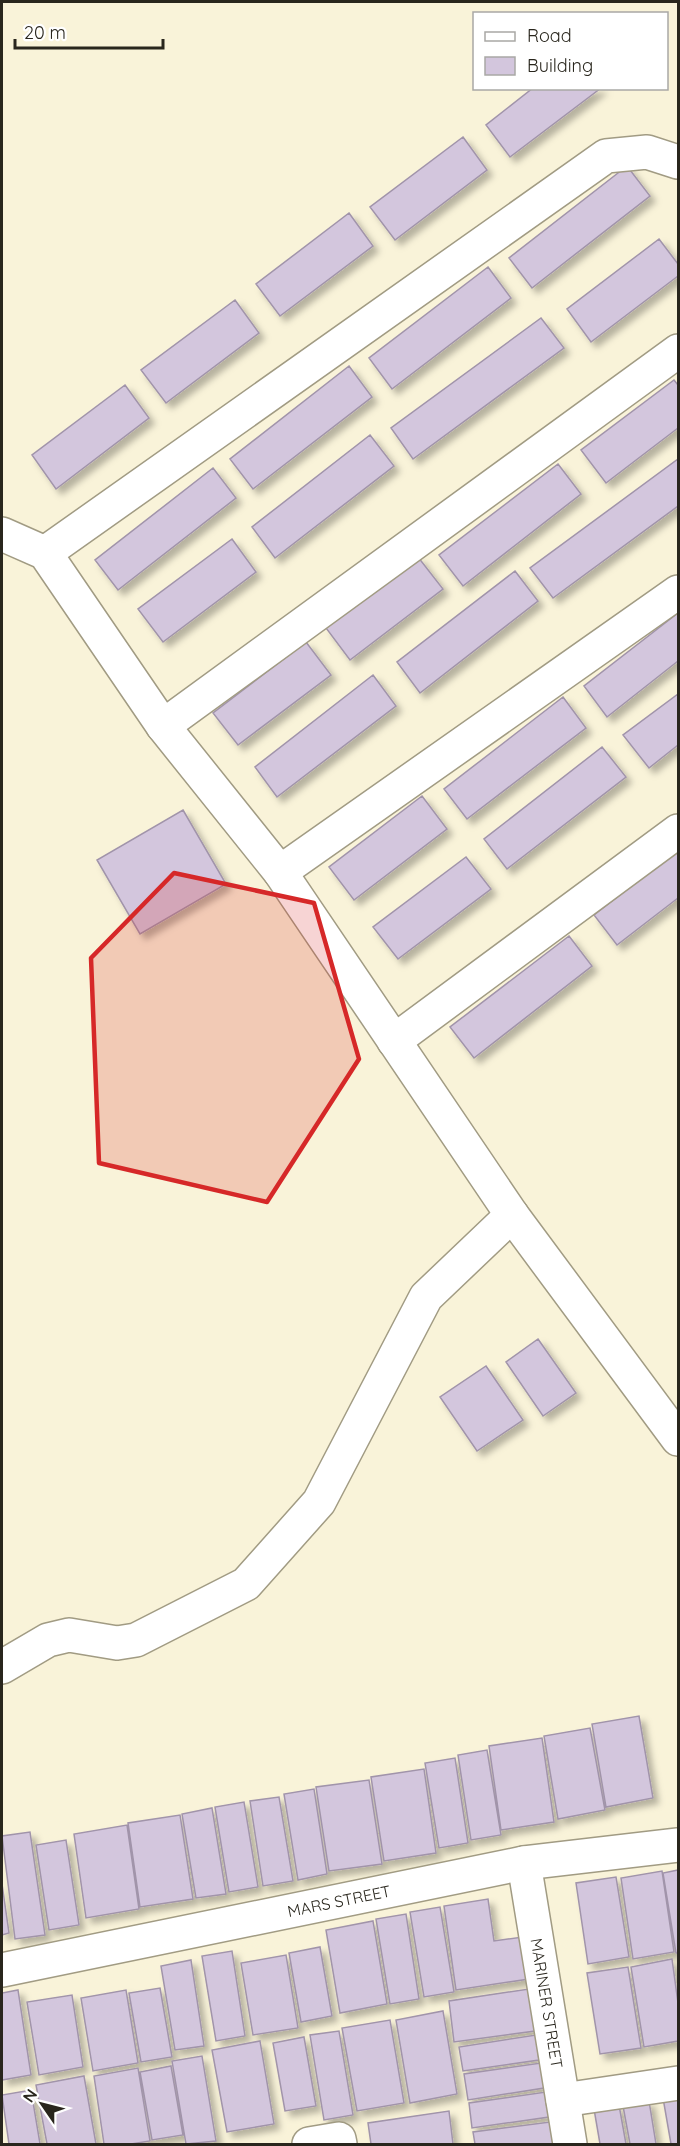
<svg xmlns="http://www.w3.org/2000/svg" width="680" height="2146" viewBox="0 0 680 2146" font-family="Quicksand,sans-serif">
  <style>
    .building { fill: #d3c6dd; stroke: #a194aa; stroke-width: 1.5; filter: url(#shadow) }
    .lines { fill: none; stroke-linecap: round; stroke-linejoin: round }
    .street-casing { stroke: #a19b83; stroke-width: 36 }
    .street { stroke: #fff; stroke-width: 33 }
    .marked { fill: #d62828; fill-opacity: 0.2; stroke: #d62828; stroke-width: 4.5; stroke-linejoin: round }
    .labels { text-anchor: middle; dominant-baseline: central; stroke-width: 4.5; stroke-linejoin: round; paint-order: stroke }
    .street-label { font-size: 16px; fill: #29261d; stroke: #fff }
  </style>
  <defs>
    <filter id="shadow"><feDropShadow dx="5.5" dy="5.5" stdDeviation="3" flood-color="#0004"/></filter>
  </defs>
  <rect width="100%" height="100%" fill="#f9f3d9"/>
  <!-- building -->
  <path class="building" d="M533 88H601L510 157 486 125Z
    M463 137 487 170 395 240 370 207Z
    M627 166 650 196 532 288 509 258Z
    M349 213 373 246 280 316 256 284Z
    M659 239 678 264V276L591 342 567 309Z
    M488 267 511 298 392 389 369 358Z
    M235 300 259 333 166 403 141 370Z
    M541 318 564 348 413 459 391 428Z
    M349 366 372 397 253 489 230 459Z
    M674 380 678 385V428L606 483 581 450Z
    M125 385 149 418 56 489 32 455Z
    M370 435 394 466 275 558 252 527Z
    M678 459V506L553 598 530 568Z
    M558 464 581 494 463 586 439 555Z
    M213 468 236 498 118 590 95 560Z
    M232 539 256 572 163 642 138 609Z
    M418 557 443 589 350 660 326 628Z
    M515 571 538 601 420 693 397 662Z
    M678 613V661L607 717 584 686Z
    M306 642 331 675 238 745 213 713Z
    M373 675 396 706 277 797 255 767Z
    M678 694V745L649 768 623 735Z
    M563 697 586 728 467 819 444 789Z
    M602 747 626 777 507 869 484 839Z
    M422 796 447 829 354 900 329 867Z
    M183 810 226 884 140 934 97 860Z
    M678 850V898L617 945 594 915Z
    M466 857 491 889 398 959 373 927Z
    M569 936 592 966 474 1058 450 1027Z
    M538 1339 576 1393 543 1416 506 1362Z
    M486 1366 523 1420 477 1451 440 1397Z
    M639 1716 653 1798 606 1807 592 1724Z
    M590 1728 605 1810 558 1819 544 1736Z
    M542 1738 554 1822 501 1830 489 1746Z
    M487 1750 501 1835 471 1840 458 1755Z
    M455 1758 468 1843 439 1848 425 1763Z
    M424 1769 436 1853 384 1861 371 1777Z
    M369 1780 382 1864 329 1871 316 1787Z
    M314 1789 327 1874 298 1880 284 1794Z
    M279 1797 293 1881 263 1886 250 1801Z
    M244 1802 258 1887 229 1892 215 1807Z
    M212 1808 226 1894 196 1898 182 1814Z
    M180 1815 193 1899 140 1907 128 1823Z
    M127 1825 139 1909 86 1918 74 1834Z
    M30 1832 45 1935 15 1939 2 1836Z
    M66 1840 79 1925 49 1930 36 1845Z
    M678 1870V1953H676L663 1873Z
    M662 1871 674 1952 633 1959 621 1878Z
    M616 1877 629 1957 588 1964 576 1883Z
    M2 1884 9 1933 2 1935Z
    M488 1899 494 1941 523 1937 529 1979 456 1990 444 1906Z
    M440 1907 454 1992 424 1997 410 1912Z
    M406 1914 419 1999 390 2004 376 1919Z
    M373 1921 387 2004 340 2013 326 1930Z
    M320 1947 332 2016 301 2022 289 1953Z
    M232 1951 245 2036 216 2041 202 1956Z
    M286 1955 298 2028 253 2035 241 1963Z
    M672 1959 678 2003V2041L644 2047 631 1967Z
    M191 1960 204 2046 175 2050 161 1966Z
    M628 1967 641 2048 600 2054 587 1973Z
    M160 1988 172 2057 141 2062 129 1993Z
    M529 1989 535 2031 454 2042 449 2001Z
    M18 1990 31 2075 2 2080V1993Z
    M126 1990 138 2063 93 2071 81 1998Z
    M72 1995 83 2067 39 2075 27 2002Z
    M443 2011 457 2094 410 2103 396 2020Z
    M390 2020 404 2103 357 2111 342 2028Z
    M339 2031 353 2115 324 2120 310 2035Z
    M536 2035 539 2060 463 2071 459 2047Z
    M304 2037 316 2106 285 2111 273 2043Z
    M260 2041 274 2124 227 2132 212 2050Z
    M202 2056 216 2141 186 2144 172 2061Z
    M541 2063 544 2088 468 2100 464 2074Z
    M171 2066 183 2135 152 2140 140 2072Z
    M138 2068 150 2141 131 2144H104L94 2076Z
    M84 2076 96 2144H47L36 2085Z
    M31 2090 40 2144H9L2 2095Z
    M546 2092 549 2117 472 2128 469 2103Z
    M678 2095V2144H671L663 2098Z
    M649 2101 656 2144H630L623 2106Z
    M619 2105 626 2144H600L594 2109Z
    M449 2111 453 2144H371L368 2123Z
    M550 2122 553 2144H475L473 2132Z"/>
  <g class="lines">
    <defs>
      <g id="street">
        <path d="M2 534 45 553 163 726 280 872 512 1215 678 1439"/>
        <path d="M45 553 606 156 647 152 678 162"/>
        <path d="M163 726 678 351"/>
        <path d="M280 872 678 592"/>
        <path d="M394 1041 678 831"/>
        <path d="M2 1667 48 1640 69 1635 117 1643 136 1640 246 1584 319 1502 426 1297 512 1215"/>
        <path id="s1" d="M524 1863 570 2144"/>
        <path id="s2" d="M2 1970 524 1863 678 1845"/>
        <path d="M563 2100 678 2083"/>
        <path d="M309 2144 339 2139 340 2144"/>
      </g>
    </defs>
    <!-- street casing -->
    <use href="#street" class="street-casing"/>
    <!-- street -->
    <use href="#street" class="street"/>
  </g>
  <!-- marked area -->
  <path class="marked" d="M174 873 314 903 359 1059 267 1202 99 1163 91 958Z"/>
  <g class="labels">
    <!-- street labels -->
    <g class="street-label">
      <text stroke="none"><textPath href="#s2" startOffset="344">MARS STREET</textPath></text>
      <text stroke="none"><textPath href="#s1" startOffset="142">MARINER STREET</textPath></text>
    </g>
  </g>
  <!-- border -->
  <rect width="680" height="2146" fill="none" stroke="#29261d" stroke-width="6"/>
  <!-- legend -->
  <rect x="473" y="12" width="195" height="78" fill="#ffffff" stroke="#a9a8a5" stroke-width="1.5"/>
  <rect x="485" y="32" width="30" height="9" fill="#ffffff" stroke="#a9a8a5" stroke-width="1.5"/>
  <text x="527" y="42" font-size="18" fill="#29261d">Road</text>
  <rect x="485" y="57" width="30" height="18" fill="#d3c6dd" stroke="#a9a8a5" stroke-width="1.5"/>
  <text x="527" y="72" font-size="18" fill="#29261d">Building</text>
  <!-- north arrow -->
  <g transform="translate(42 2104) rotate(305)" stroke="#ffffff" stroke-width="4.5" paint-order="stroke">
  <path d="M0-4.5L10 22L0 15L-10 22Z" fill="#29261d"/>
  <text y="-9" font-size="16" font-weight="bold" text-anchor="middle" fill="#29261d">N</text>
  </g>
  <!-- scale -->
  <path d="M15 39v9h148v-9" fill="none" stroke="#29261d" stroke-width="3"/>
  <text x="24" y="39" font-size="18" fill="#29261d" stroke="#ffffff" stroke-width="4.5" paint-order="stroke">20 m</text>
</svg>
